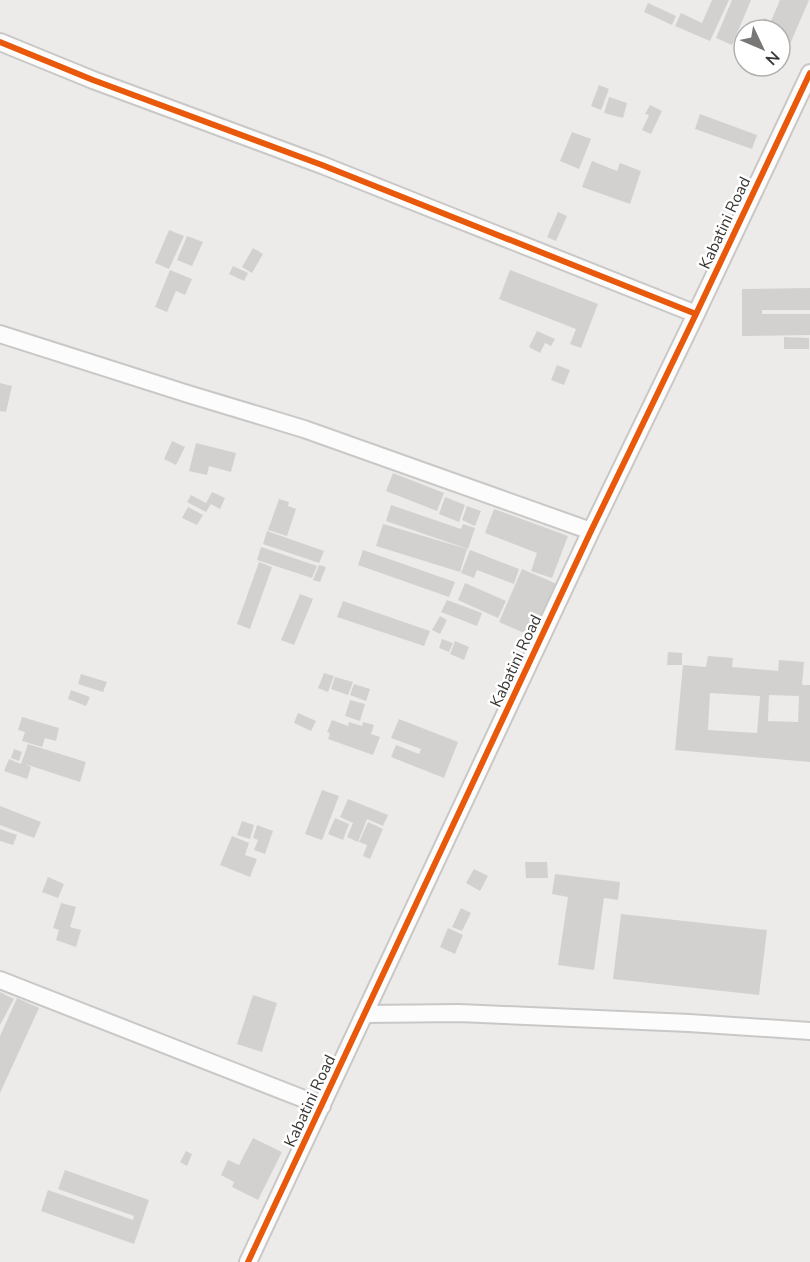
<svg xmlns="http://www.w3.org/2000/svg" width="810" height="1262" viewBox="0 0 810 1262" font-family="'Nunito Sans',sans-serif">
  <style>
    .building { fill: #d3d1d0; fill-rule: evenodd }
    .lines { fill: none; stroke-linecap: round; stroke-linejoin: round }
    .street-casing { stroke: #c9c8c7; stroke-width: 20 }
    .street { stroke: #fcfcfc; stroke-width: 16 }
    .cycleway-casing { stroke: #fff; stroke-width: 10 }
    .cycleway { stroke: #e8590c; stroke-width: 6 }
    .labels { text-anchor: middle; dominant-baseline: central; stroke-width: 5; stroke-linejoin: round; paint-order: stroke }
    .street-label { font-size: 16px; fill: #3a3937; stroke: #fff }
  </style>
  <rect width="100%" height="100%" fill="#edebe9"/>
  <!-- building -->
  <path class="building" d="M712 0H729L710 41 675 26 681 13 702 23Z
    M732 0H751L732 45 716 38Z
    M780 0H809L784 58 780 57V30H759L764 18 771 21Z
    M648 3 676 16 672 25 644 12Z
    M599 85 609 89 601 110 591 106Z
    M609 97 627 103 623 118 604 113Z
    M650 105 662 111 651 134 642 130 649 115 645 114Z
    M700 114 757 135 752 149 695 129Z
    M572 132 591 139 579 169 560 161Z
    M592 161 617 171 620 163 641 171 630 204 582 187Z
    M558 212 567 216 556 241 547 237Z
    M169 230 184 236 169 269 155 263Z
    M187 236 203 242 192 266 177 260Z
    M253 248 263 254 252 273 242 267Z
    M233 266 248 273 244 281 229 274Z
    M170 270 192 279 185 295 176 291 167 312 155 307Z
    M510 270 598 304 581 348 570 344 576 329 499 299Z
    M810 288V310H762V314H810V335L742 336V289Z
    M537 331 555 339 551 346 545 343 540 353 529 347Z
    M784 337 809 338V349H784Z
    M557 365 570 370 564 385 551 380Z
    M0 383 12 386 6 412 0 411Z
    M172 441 185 447 176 465 164 459Z
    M196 443 236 453 231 472 209 466 207 475 189 471Z
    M393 473 444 493 437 511 386 491Z
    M212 492 225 498 220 509 211 504 206 512 187 502 191 495 206 503Z
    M445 497 465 505 459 522 439 514Z
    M279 499 289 502 288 506 296 509 287 536 268 530Z
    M391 505 461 529 463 524 475 528 468 549 386 521Z
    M467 506 481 511 475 526 462 520Z
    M188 507 203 515 197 525 182 518Z
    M494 509 568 536 552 578 531 571 537 553 485 533Z
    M383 524 467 549 460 572 376 546Z
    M267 531 324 551 319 563 263 544Z
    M261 547 317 566 312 578 257 560Z
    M363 550 455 582 449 597 358 565Z
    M470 550 519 569 514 584 477 570 474 578 461 573Z
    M259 562 272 567 250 629 237 624Z
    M319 565 326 567 320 582 313 580Z
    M522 569 557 584 533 637 499 622Z
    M465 583 506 601 498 618 458 600Z
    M300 594 313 599 294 645 281 640Z
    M447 600 482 613 477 626 441 612Z
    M343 601 430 631 424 646 337 617Z
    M440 616 447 620 440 634 432 630Z
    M442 639 453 643 449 652 439 648Z
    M455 641 469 647 464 660 450 654Z
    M668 652 682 653V665H667Z
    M708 656 733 658 732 667 778 671 779 660 804 662 802 685H810V762L675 750 683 665 706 667ZM710 693 760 696 757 733 708 730ZM769 695 799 696 798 722 768 721Z
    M324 673 334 676 328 692 318 688Z
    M81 674 107 682 103 692 78 684Z
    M335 677 353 682 348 695 331 689Z
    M354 684 370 689 366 701 350 695Z
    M71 690 90 697 86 706 68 699Z
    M350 700 365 704 360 721 345 716Z
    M298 713 316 721 311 731 294 723Z
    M22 717 59 728 56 741 45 738 42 747 22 741 25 732 18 730Z
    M399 719 458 742 444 778 391 757 396 745 419 754 421 749 391 738Z
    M332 720 348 726 349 722 362 726 363 722 374 725 371 734 380 737 373 755 328 739 330 733 327 732Z
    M28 744 86 762 80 782 25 764 31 767 27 779 4 771 9 759 21 764Z
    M14 749 22 752 19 761 11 758Z
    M322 790 339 796 322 840 305 834Z
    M348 799 388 815 383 826 367 819 358 842 347 837 353 823 340 817Z
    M0 806 41 822 34 838 0 825Z
    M335 818 349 824 343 840 328 834Z
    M242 821 254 825 250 839 237 835Z
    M368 822 383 829 370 859 363 856 367 845 359 842Z
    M257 825 273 831 265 854 254 850 258 840 253 838Z
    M0 829 17 835 13 845 0 841Z
    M232 836 249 843 245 855 257 859 250 877 220 865Z
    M525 862H547L548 878H526Z
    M474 869 488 876 480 891 466 883Z
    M555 874 620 882 618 900 604 898 594 970 558 965 568 897 552 894Z
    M48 877 64 884 58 898 42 892Z
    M61 903 76 907 70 927 81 930 76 947 56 940 59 930 53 928Z
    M461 908 471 913 462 931 452 927Z
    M621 914 767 930 759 995 613 979Z
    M448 928 463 935 455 954 440 947Z
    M0 992 14 999 0 1025Z
    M253 995 277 1003 262 1052 237 1044Z
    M17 998 39 1008 0 1093V1036Z
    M253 1138 282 1152 258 1200 232 1187 234 1182 221 1175 228 1160 239 1165Z
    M186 1151 192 1154 187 1166 180 1162Z
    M65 1170 149 1200 134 1244 41 1211 48 1190 133 1220 134 1216 58 1189Z"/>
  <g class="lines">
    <defs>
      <path id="street" d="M0 42 93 80 322 165 696 314
        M0 334 188 394 304 429 591 531
        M0 980 322 1106
        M366 1014 459 1013 689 1023 810 1031
        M248 1262 591 531 696 314 810 73"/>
    </defs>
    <!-- street casing -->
    <use href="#street" class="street-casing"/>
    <!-- street -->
    <use href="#street" class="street"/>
    <defs>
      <path id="cycleway" d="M0 42 93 80 322 165 696 314
        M248 1262 591 531 696 314 810 73"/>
    </defs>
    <!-- cycleway casing -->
    <use href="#cycleway" class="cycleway-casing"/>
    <!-- cycleway -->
    <use href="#cycleway" class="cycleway"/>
  </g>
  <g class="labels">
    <!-- street labels -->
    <g class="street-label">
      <text transform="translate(725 223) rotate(-65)">Kabatini Road</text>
      <text transform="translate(516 661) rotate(-65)">Kabatini Road</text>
      <text transform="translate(310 1101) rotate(-65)">Kabatini Road</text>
    </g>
  </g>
  <!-- north arrow -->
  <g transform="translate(762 48) rotate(134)"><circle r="28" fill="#ffffff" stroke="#b0b0af" stroke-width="1.5"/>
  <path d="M0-4.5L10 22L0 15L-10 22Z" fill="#797775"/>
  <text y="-9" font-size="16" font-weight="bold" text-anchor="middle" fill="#3a3937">N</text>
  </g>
</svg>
